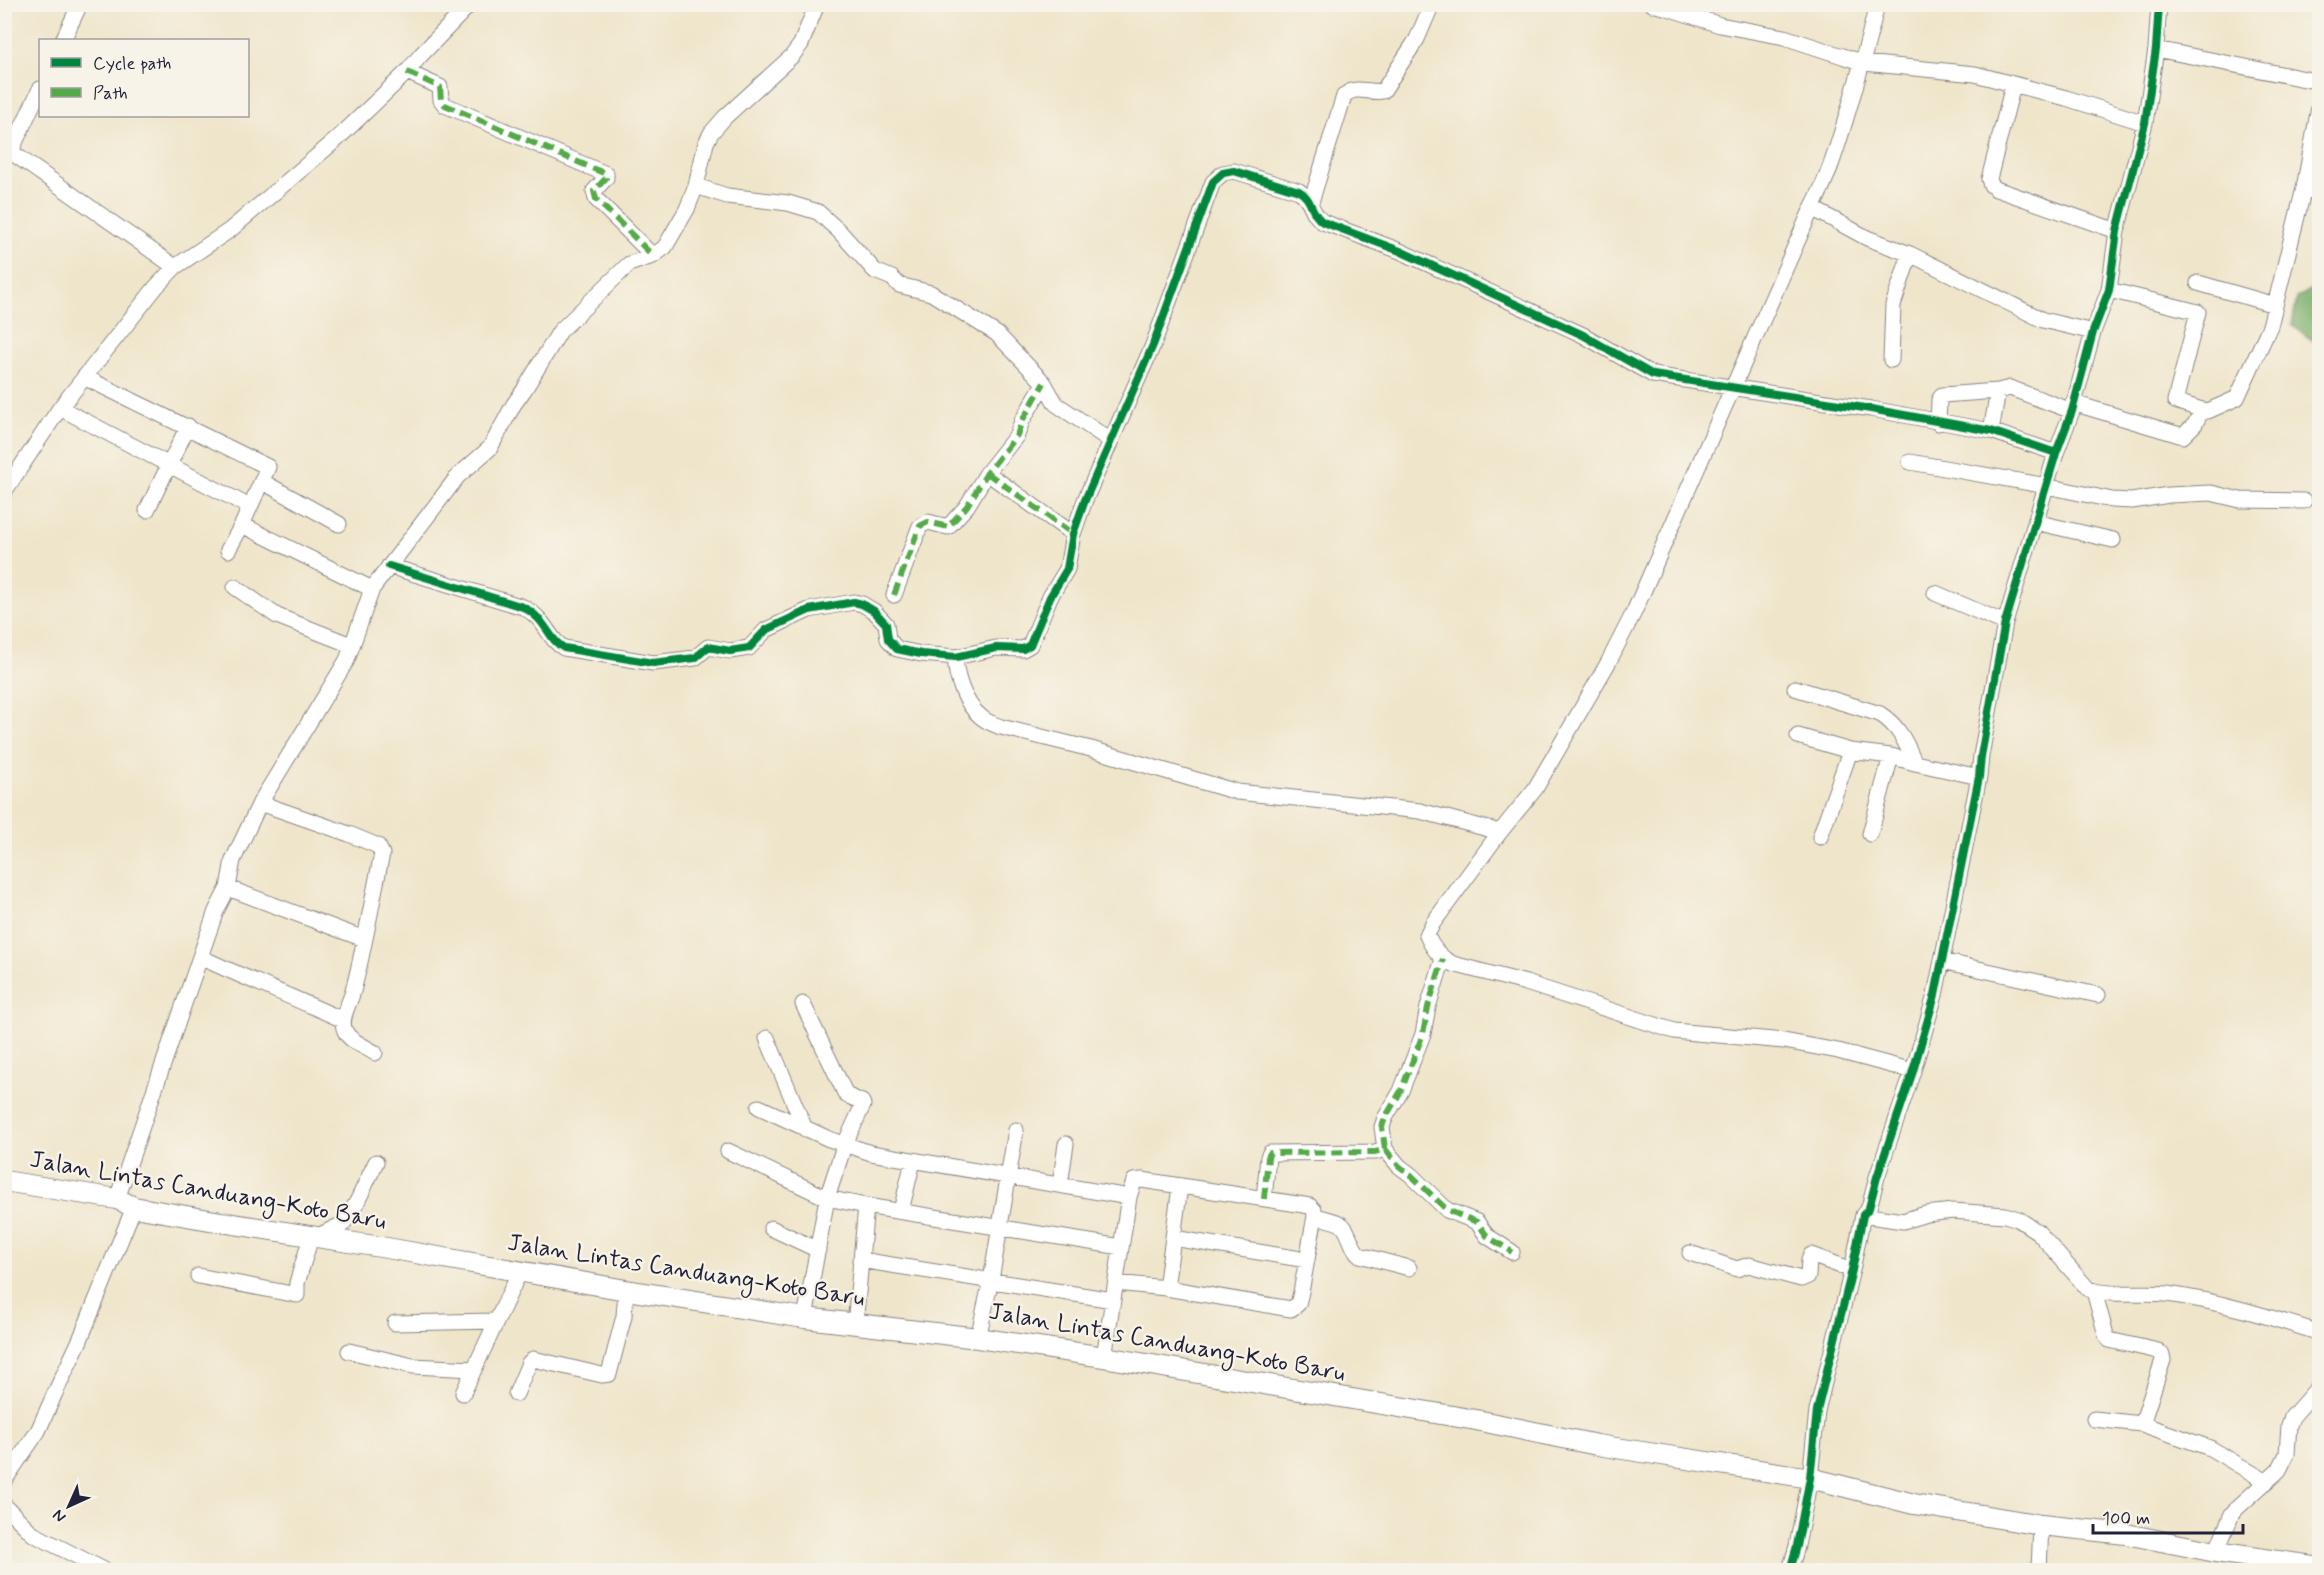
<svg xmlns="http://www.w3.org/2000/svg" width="2324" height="1575" viewBox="0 0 2324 1575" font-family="Mynerve,sans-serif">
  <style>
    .forest { fill: #7cb06c; stroke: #4f6954; stroke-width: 1.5 }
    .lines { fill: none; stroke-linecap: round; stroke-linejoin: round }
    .minor-casing { stroke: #888482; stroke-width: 17 }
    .major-casing { stroke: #888482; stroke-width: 22 }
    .minor { stroke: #fff; stroke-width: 15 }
    .major { stroke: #fff; stroke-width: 20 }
    .quiet { stroke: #53aa46; stroke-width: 6; stroke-dasharray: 12 6; stroke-linecap: butt }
    .cycleway-casing { stroke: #f7f3e8; stroke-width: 11 }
    .cycleway { stroke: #00873e; stroke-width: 8 }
    .labels { text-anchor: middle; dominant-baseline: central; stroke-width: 5; stroke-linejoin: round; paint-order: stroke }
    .street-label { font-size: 24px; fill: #22223b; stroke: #f7f3e8 }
  </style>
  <rect width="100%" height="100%" fill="#f7f3e8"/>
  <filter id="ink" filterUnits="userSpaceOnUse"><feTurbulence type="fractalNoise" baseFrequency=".0167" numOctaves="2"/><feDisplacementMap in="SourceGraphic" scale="12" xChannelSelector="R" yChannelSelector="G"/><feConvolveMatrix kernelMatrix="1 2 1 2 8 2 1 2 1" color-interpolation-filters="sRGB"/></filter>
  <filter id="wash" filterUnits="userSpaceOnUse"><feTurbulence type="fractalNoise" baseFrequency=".008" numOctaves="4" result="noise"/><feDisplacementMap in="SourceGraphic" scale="24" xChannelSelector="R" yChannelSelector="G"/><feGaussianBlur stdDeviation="1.35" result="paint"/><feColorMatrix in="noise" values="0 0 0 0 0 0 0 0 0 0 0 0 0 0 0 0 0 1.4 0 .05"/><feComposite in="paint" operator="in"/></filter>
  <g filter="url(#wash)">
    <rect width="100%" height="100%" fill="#efe5ca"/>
    <!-- forest -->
    <path class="forest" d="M2319 285V345L2292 325 2297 298Z"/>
  </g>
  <g filter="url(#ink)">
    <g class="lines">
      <defs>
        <path id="minor" d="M1652 4 1668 8 1720 25 1784 37 1864 63 1975 74 2066 98 2145 123
          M1877 4C1869 40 1859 73 1849 108 1838 144 1830 174 1812 208L1634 612 1608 663 1535 789 1500 832 1433 923 1427 935C1432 949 1441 958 1453 964L1526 983 1674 1031 1784 1041 1838 1051 1913 1071
          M63 40 80 4
          M2156 49 2320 82
          M407 72 440 87 441 100 445 105 606 174V178L594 191 596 199 653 256
          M2013 85 1989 179 1991 185 1996 189 2117 231
          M4 147 175 267
          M11 151 40 89
          M696 186 727 196 788 203 818 212 839 231 875 271 892 278 899 285 931 293 997 334 1044 383 1056 404 1111 441
          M2304 188 2320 195
          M1311 202 1344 96C1355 84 1369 94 1383 91L1417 39 1432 4
          M1812 208 1867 238 1910 254 2043 320 2093 332
          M2198 283 2275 305
          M2109 290 2198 312 2175 401 2202 410
          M1891 360 1893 305 1910 254
          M84 377 268 467 242 525 228 550
          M2073 403 2183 436 2195 424 2202 410 2208 411 2237 398 2270 326 2304 188 2320 102
          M60 408 250 507
          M1938 423 1939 400 1942 395 1998 391 2010 388 2072 411
          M1991 431 1998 391
          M1910 462 2047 486 2112 500 2132 501 2169 495 2211 493 2240 500 2304 501
          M987 473 1073 534
          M263 482 339 524
          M4 492 60 408 156 287 175 267 230 230 337 139 407 72 420 56 470 4
          M147 510 188 426
          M2035 522 2113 540
          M242 525 372 589
          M389 566 523 607C547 619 548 640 564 648L653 663 695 658 708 647 730 651 749 648 766 630 809 610 854 602 862 604 874 611 886 624 888 639 897 649 921 654 956 657 996 648 1023 649 1030 645 1050 597 1067 569 1073 534 1085 500 1153 345 1213 182 1223 173 1234 171 1299 191C1313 199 1310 214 1323 222L1400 251 1583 335 1653 375 1871 409 1991 431 2056 453
          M235 587 277 616 351 645
          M1935 593 2005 623
          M894 595 920 526 928 522 948 527 967 506 987 473 1017 435 1022 421 1044 383
          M956 657C954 674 965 704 980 716 986 722 993 724 1001 727L1091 749 1237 792 1420 811 1500 832
          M1795 688 1880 714C1899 726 1906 743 1915 763
          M1798 736 1850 751 1891 756 1915 763 1979 777
          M260 803 349 834 378 846 382 854C372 900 365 946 353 991 350 1003 339 1019 345 1031 349 1041 366 1047 375 1053
          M1870 834 1891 756
          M1820 837 1850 751
          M228 888 364 939
          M200 957C247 979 295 998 343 1020
          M1942 961 2098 995
          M803 1004 846 1095 862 1102 863 1105 844 1146 827 1198 805 1318
          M767 1038 805 1129
          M759 1107 829 1139 871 1153 1129 1197
          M1385 1149 1399 1166 1411 1175 1447 1210 1477 1222 1487 1236 1512 1252
          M728 1151 827 1198 866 1206 1121 1247
          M1060 1185 1066 1144
          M117 1199 200 957 216 911 228 888 233 860 260 803 347 660 372 589 458 476 490 448 514 404 524 390 560 331 629 264 653 256 665 247 687 209 696 186 706 143 711 133 725 117 792 56 801 44 817 4
          M1264 1199 1268 1157 1270 1153 1375 1152 1385 1149 1382 1127 1385 1118 1401 1091 1423 1034 1428 1007 1443 959
          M901 1211 913 1161
          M1863 1215 1903 1221 1926 1214 1953 1211 2005 1215 2018 1219 2038 1232 2088 1289C2113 1297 2142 1291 2167 1294 2219 1301 2270 1317 2320 1333
          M1315 1216C1323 1218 1332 1220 1339 1223 1350 1228 1350 1248 1360 1255L1409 1268
          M771 1228 818 1250
          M316 1237 343 1224 357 1202 376 1162
          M1173 1238 1307 1260
          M1690 1253 1737 1269 1749 1265 1801 1279 1808 1276 1809 1259 1811 1255 1852 1270
          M860 1260 1113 1300
          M198 1276 297 1295V1283L311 1237
          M1166 1288 1180 1187
          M2094 1291 2106 1335 2109 1340 2158 1351 2162 1355 2163 1360 2142 1424
          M395 1323 496 1321
          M855 1325 866 1206
          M978 1338 991 1280 1016 1130
          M349 1351 413 1366 474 1369
          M1104 1357 1129 1197 1134 1181 1142 1180 1310 1206 1314 1210 1315 1216 1301 1292 1298 1304 1291 1309 1166 1288 1116 1283
          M463 1393 520 1271
          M516 1394 529 1363 533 1359 602 1375 609 1374 624 1316 626 1290
          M2094 1419 2142 1424 2210 1448 2267 1482
          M4 1481 38 1431 55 1393 80 1340 134 1207
          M4 1505 33 1534 104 1570
          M2216 1552 2232 1514 2237 1508 2279 1470 2287 1454 2289 1425 2292 1417 2320 1385
          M1790 1570 1797 1546 1810 1478 1817 1411 1852 1270 1863 1215 1869 1208 1877 1177 1913 1071 1935 995 1979 777 1981 756 2005 623 2056 453 2072 411 2093 332 2109 290 2117 231 2145 123 2156 49 2159 4
          M2039 1570 2041 1525"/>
        <path id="major" d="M4 1181 117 1199 134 1207 227 1223 387 1248 626 1290 805 1318 978 1338 1104 1357 1476 1420 1597 1445 1810 1478 1914 1504 2041 1525 2126 1534 2216 1552 2320 1567"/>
      </defs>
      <!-- minor casing -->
      <use href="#minor" class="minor-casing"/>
      <!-- major casing -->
      <use href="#major" class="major-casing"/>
      <!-- minor -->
      <use href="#minor" class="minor"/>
      <!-- major -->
      <use href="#major" class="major"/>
      <!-- quiet -->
      <path class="quiet" d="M407 72 440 87 441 100 445 105 606 174V178L594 191 596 199 653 256
        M987 473 1073 534
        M894 595 920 526 928 522 948 527 967 506 987 473 1017 435 1022 421 1044 383
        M1385 1149 1399 1166 1411 1175 1447 1210 1477 1222 1487 1236 1512 1252
        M1264 1199 1268 1157 1270 1153 1375 1152 1385 1149 1382 1127 1385 1118 1401 1091 1423 1034 1428 1007 1443 959"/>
      <defs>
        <path id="cycleway" d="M389 566 523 607C547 619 548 640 564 648L653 663 695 658 708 647 730 651 749 648 766 630 809 610 854 602 862 604 874 611 886 624 888 639 897 649 921 654 956 657 996 648 1023 649 1030 645 1050 597 1067 569 1073 534 1085 500 1153 345 1213 182 1223 173 1234 171 1299 191C1313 199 1310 214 1323 222L1400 251 1583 335 1653 375 1871 409 1991 431 2056 453
          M1790 1570 1797 1546 1810 1478 1817 1411 1852 1270 1863 1215 1869 1208 1877 1177 1913 1071 1935 995 1979 777 1981 756 2005 623 2056 453 2072 411 2093 332 2109 290 2117 231 2145 123 2156 49 2159 4"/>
      </defs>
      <!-- cycleway casing -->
      <use href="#cycleway" class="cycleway-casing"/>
      <!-- cycleway -->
      <use href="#cycleway" class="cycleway"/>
    </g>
  </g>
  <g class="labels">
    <!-- street labels -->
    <g class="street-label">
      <text transform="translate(208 1191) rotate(10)">Jalan Lintas Canduang-Koto Baru</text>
      <text transform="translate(686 1271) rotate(9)">Jalan Lintas Canduang-Koto Baru</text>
      <text transform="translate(1167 1343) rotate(10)">Jalan Lintas Canduang-Koto Baru</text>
    </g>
  </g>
  <!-- margin -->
  <rect width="2324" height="1575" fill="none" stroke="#f7f3e8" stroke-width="24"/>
  <!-- legend -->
  <rect x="39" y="39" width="210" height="78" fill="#f7f3e8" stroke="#a29fa3" stroke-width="1.5"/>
  <rect x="51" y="58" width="30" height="9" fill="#00873e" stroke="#a29fa3" stroke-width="1.5"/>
  <text x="93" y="69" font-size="18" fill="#22223b">Cycle path</text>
  <rect x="51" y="88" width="30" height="9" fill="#53aa46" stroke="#a29fa3" stroke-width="1.5"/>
  <text x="93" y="99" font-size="18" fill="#22223b">Path</text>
  <!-- north arrow -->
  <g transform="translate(69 1506) rotate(225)" stroke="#f7f3e8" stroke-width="4.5" paint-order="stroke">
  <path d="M0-4.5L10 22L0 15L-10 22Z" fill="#22223b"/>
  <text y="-9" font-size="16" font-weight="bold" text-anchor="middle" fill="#22223b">N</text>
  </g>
  <!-- scale -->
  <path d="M2093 1524v9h150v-9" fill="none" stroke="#22223b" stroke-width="3"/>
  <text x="2102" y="1524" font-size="18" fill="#22223b" stroke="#f7f3e8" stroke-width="4.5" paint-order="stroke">100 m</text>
</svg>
